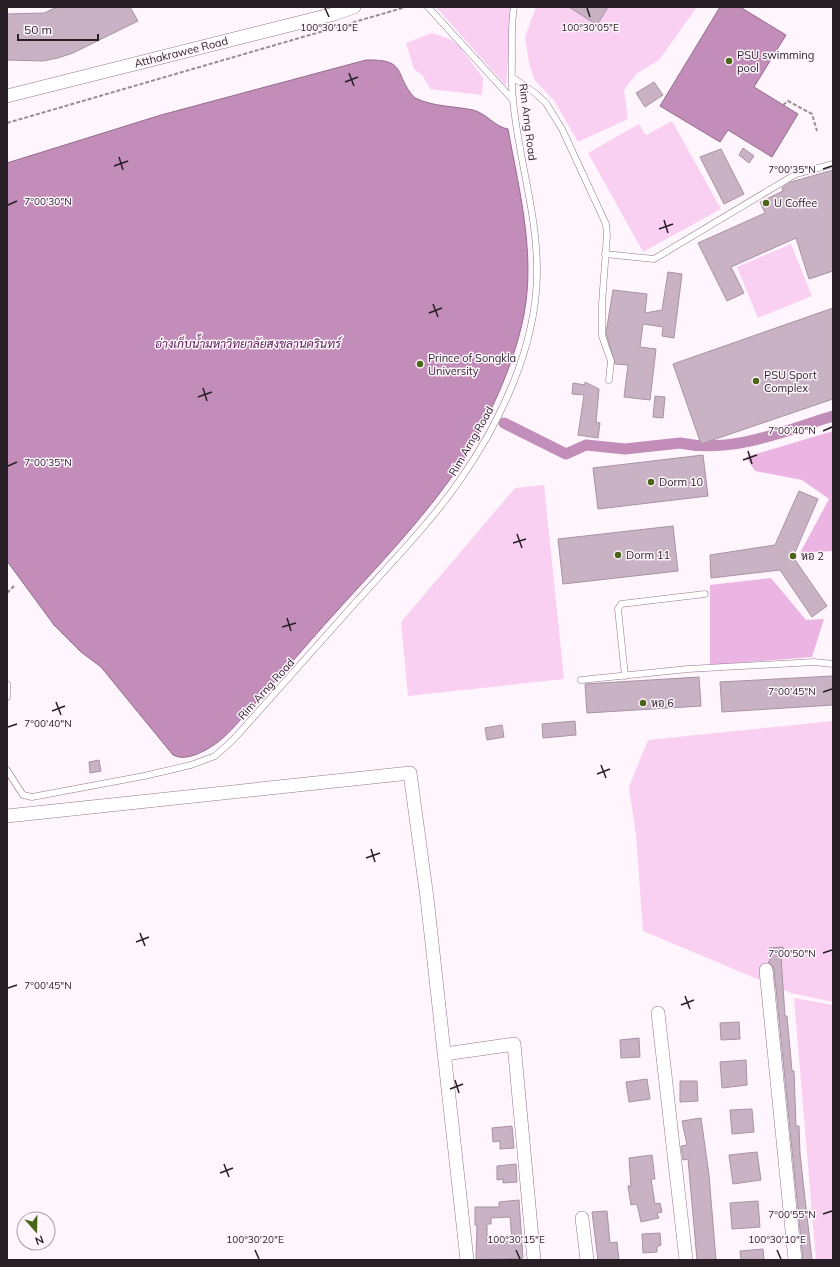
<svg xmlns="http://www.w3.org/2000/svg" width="840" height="1267" viewBox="0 0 840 1267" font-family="Mulish,Sarabun,sans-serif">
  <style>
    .green { fill: #fad0f2 }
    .forest { fill: #ecb4e2 }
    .water { fill: #c38db9; stroke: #946c8d }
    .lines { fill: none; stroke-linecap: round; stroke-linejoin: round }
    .canal { stroke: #c38db9; stroke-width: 11 }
    .building { fill: #c9b2c4; stroke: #a892a3; fill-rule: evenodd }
    .service-casing { stroke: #8f7a8b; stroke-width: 7 }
    .minor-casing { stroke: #8f7a8b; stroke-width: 14 }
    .path { stroke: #978e95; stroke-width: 2; stroke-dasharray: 4 2; stroke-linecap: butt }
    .service { stroke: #fff; stroke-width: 6 }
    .minor { stroke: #fff; stroke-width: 13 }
    .ticks { fill: none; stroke: #281f26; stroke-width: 1.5 }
    .poi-dot { fill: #4a6518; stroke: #fff5fd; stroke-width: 1.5 }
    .labels { text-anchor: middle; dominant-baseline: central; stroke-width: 3; stroke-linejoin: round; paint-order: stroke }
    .street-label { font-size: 11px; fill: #281f26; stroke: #fff5fd }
    .poi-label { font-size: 11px; fill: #281f26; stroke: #fff5fd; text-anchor: start }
    .water-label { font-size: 12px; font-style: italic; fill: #5b1b53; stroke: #fff5fd }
    .ticks-label { font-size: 10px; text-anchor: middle; fill: #281f26; stroke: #fff5fd; stroke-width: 3; stroke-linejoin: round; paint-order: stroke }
  </style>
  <rect width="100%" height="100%" fill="#fff5fd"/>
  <!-- green -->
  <path class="green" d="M436 7H512L506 86Z
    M536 7H697L659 60 636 74 624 90 628 119 578 142 555 102 534 79 529 63 525 37Z
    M432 33 447 38 457 43 483 78 482 95 430 89 423 76 414 69 406 43Z
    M672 121 721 209 643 252 588 153 639 124 646 135Z
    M791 244 812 296 758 318 737 267Z
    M544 485 564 679 408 696 401 622 515 488Z
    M833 721V1002L791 993 643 931 636 835 629 787 648 740Z
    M794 998 833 1005V1260H816Z"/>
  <!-- forest -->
  <path class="forest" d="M833 431V551L800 553 829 499 802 480 755 471 746 457Z
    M771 578 806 620 824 619 812 657 710 665V585Z"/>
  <!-- water -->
  <path class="water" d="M720 7H740L786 35 754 87 798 114 772 157 728 130 720 142 660 106Z
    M366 60C409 59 393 75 415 98 434 107 454 106 473 110 486 113 495 127 508 129 520 195 538 262 521 328 509 378 481 435 451 478 408 538 353 591 305 647 284 671 264 694 243 717 233 728 223 740 209 748 199 754 184 761 173 755L101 667 81 652 54 625 7 561V163L161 115Z"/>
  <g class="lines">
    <!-- canal -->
    <path class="canal" d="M504 423 566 454 586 445 625 449 680 443C732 454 784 431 833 416"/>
  </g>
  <!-- building -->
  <path class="building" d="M57 7H130L138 21 73 53 58 58 43 61 7 60V14L44 13Z
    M569 7H608L597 25Z
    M654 82 663 95 645 107 636 93Z
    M743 148 754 156 749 163 739 155Z
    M721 149 744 194 724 204 700 157Z
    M833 170V271L809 279 796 238 731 267 744 293 727 301 698 243 765 213 760 202 783 191 782 188 791 182Z
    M668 272 682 274 674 338 662 336 663 327 643 324 640 347 656 349 650 400 624 397 628 365 615 364 606 333 613 290 647 294 645 313 662 310Z
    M833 308V399L701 444 673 364Z
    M585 382 599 389 596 422 600 423 598 438 578 435 584 395 572 394 573 383 585 385Z
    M655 396 665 397 663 418 653 417Z
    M703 455 708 496 598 509 593 468Z
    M799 491 818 499 793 557 827 606 812 617 780 570 711 578 710 555 775 545Z
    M673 526 678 571 563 584 558 539Z
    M833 676V705L722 712 720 682Z
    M699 677 701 706 587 713 585 684Z
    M575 721 576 735 543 738 542 724Z
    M502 725 504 737 487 740 485 728Z
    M99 760 101 771 90 773 89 762Z
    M783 947 784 957H781L785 1016H787L792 1071H794L796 1126H799L800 1154 812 1260H803L774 969 772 965 768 962H770L769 948Z
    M739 1022 740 1039 721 1040 720 1023Z
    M639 1038 640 1057 621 1058 620 1040Z
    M746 1060 747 1085 722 1088 720 1062Z
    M647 1079 650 1099 629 1102 626 1082Z
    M680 1081H697L698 1101 680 1102Z
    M752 1109 754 1132 732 1134 730 1110Z
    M701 1118 709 1175 716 1260H697L688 1159 683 1160 681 1146 687 1145 682 1121Z
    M512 1126 514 1148 500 1149V1141L493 1142 492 1128Z
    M757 1152 761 1180 733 1184 729 1155Z
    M652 1155 655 1179H651L655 1204 660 1203 662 1212 657 1213 659 1218 641 1222 637 1204 631 1205 628 1186H631L629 1158Z
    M516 1164 517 1182 503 1183V1179L497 1180V1166Z
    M519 1200 523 1258 476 1260 477 1225H475V1207H499V1202ZM510 1217 512 1241 487 1243V1224H491V1218Z
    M758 1201 760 1227 732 1229 730 1203Z
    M607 1211 610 1243 617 1242 619 1260H598L592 1212Z
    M660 1233 661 1245 657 1247V1252L643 1253 642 1234Z
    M763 1249 764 1260H741L740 1251Z"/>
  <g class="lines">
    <defs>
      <path id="service" d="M428 7 512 99
        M512 77 535 93 546 103 562 129 606 224 607 235 602 304V336L611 361 609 380
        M605 254 654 259 796 174 833 164
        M625 676 618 609 621 604 705 594
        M581 680 688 669 814 662 833 664
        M7 684V697
        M7 770 23 795 32 797 144 776 191 765 215 756 233 740C274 694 315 648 356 602 391 563 431 522 460 480 501 421 536 347 537 274 538 215 518 158 513 99 511 85 512 71 512 57 512 40 511 24 514 7"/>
      <path id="minor" d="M7 96 334 14 354 7
        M7 816 410 773 427 898 467 1260
        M766 970 795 1260
        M658 1013 686 1260
        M445 1054 514 1044 534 1260
        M582 1218 587 1260"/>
    </defs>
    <!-- service casing -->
    <use href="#service" class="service-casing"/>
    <!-- minor casing -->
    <use href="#minor" class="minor-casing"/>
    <!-- path -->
    <path class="path" d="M783 105 788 101 812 114 817 131
      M7 123 406 7
      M7 593 15 585"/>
    <!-- service -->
    <use href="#service" class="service"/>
    <!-- minor -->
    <use href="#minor" class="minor"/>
  </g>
  <!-- ticks -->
  <path class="ticks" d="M325 8 329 17M587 8 590 17M349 73 354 86M345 82 358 77M119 157 123 170M114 166 128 161M823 169 832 166M8 205 17 201M664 220 668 233M659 229 673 224M433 304 438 317M429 313 442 308M203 388 207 401M198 397 212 392M823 431 832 427M748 451 752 464M743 460 757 455M8 466 17 462M517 534 522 548M513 543 526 539M287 618 291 631M282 627 296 623M823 692 832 689M56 702 61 715M52 711 65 706M8 727 17 724M601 765 606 778M597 774 610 769M371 849 375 862M366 858 380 853M140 933 145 946M136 942 149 937M823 953 832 950M8 988 17 985M685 996 690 1009M681 1005 694 1000M455 1080 459 1093M450 1089 463 1084M224 1164 229 1177M220 1173 233 1168M823 1214 832 1211M255 1250 259 1259M516 1250 520 1259M777 1250 781 1259"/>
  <!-- markers -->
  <g class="poi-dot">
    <circle cx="729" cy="61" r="4"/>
    <circle cx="766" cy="203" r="4"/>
    <circle cx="420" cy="364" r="4"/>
    <circle cx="756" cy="381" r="4"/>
    <circle cx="651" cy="482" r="4"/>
    <circle cx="618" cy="555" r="4"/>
    <circle cx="793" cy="556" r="4"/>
    <circle cx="643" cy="703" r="4"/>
  </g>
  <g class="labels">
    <!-- street labels -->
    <g class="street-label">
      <text transform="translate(181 52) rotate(-14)">Atthakrawee Road</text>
      <text transform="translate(528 122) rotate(83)">Rim Arng Road</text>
      <text transform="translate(471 441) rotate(-60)">Rim Arng Road</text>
      <text transform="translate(266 689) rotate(-48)">Rim Arng Road</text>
    </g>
    <!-- poi labels -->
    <g class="poi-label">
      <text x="737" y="55">PSU swimming<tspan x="737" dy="13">pool</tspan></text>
      <text x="774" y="203">U Coffee</text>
      <text x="428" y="358">Prince of Songkla<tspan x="428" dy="13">University</tspan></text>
      <text x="764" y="375">PSU Sport<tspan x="764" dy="13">Complex</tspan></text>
      <text x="659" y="482">Dorm 10</text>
      <text x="626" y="555">Dorm 11</text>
      <text x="801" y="556">หอ 2</text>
      <text x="651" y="703">หอ 6</text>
    </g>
    <!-- water labels -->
    <g class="water-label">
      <text x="248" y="343">อ่างเก็บน้ำมหาวิทยาลัยสงขลานครินทร์</text>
    </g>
  </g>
  <g class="ticks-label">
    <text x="329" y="31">100°30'10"E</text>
    <text x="590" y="31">100°30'05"E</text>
    <text x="792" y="173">7°00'35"N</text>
    <text x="48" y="205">7°00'30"N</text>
    <text x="792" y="434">7°00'40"N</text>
    <text x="48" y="466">7°00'35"N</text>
    <text x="792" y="695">7°00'45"N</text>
    <text x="48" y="727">7°00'40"N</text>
    <text x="792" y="957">7°00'50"N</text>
    <text x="48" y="989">7°00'45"N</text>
    <text x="792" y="1218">7°00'55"N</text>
    <text x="255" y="1243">100°30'20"E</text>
    <text x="516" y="1243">100°30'15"E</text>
    <text x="777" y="1243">100°30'10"E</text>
  </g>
  <!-- border -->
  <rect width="840" height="1267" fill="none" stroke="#281f26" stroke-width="16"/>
  <!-- north arrow -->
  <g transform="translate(36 1231) rotate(160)"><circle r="19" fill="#fff5fd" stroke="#a99fa7"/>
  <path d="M0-3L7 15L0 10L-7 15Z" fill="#4a6518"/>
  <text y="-6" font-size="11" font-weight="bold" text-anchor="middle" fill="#281f26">N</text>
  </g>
  <!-- scale -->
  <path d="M18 34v6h80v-6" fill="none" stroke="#281f26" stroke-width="2"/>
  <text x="24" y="34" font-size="12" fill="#281f26" stroke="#fff5fd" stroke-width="3" paint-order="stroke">50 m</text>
</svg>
